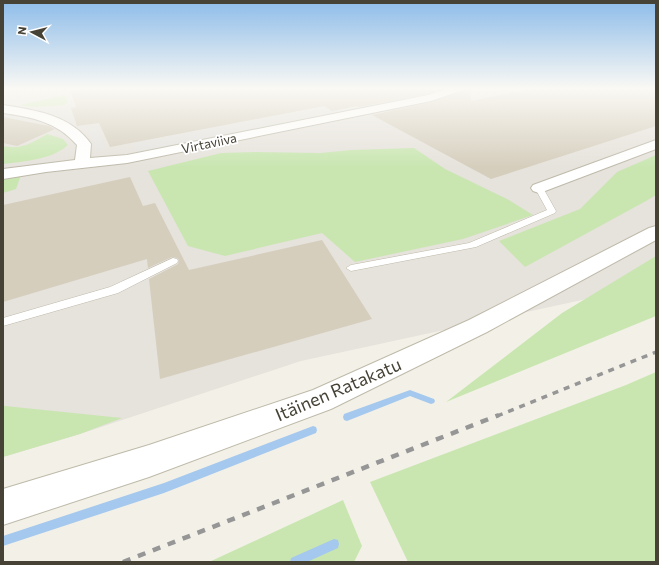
<svg xmlns="http://www.w3.org/2000/svg" width="659" height="565" viewBox="0 0 659 565" font-family="Commissioner,sans-serif">
  <style>
    .industrial { fill: #e6e2dc }
    .green { fill: #c9e6b1 }
    .parking { fill: #e4e3df }
    .lines { fill: none; stroke-linecap: round; stroke-linejoin: round }
    .stream { fill: #a5c8ee; fill-rule: evenodd }
    .building { fill: #d5cebd }
    .service-casing { stroke: #bebaaa; stroke-width: 1 }
    .minor-casing { stroke: #bebaaa; stroke-width: 2 }
    .tertiary-casing { stroke: #bebaaa; stroke-width: 2 }
    .service { fill: #fff; fill-rule: evenodd }
    .minor { fill: #fff; fill-rule: evenodd }
    .tertiary { fill: #fff; fill-rule: evenodd }
    .rail-far1 { stroke: #969696; stroke-width: 3.5; stroke-dasharray: 6 6; stroke-linecap: butt }
    .rail { stroke: #969696; stroke-width: 4.5; stroke-dasharray: 8 8; stroke-linecap: butt }
    .labels { text-anchor: middle; dominant-baseline: central; stroke-width: 3.5; stroke-linejoin: round; paint-order: stroke }
    .far-street-label { font-size: 13px; fill: #464236; stroke: #fff }
    .near-street-label { font-size: 18px; fill: #464236; stroke: #fff }
  </style>
  <rect width="100%" height="100%" fill="#f3f1e7"/>
  <!-- industrial -->
  <path class="industrial" d="M3 88H656V284L301 361 80 434 3 457Z"/>
  <!-- green -->
  <path class="green" d="M65 95 68 102 64 105 32 107 20 105Z
    M47 134 63 139 68 145C51 160 25 161 3 164V146C21 150 32 143 47 134Z
    M414 148 445 169 507 199 533 215 463 239 355 262 322 233 225 256 188 246 148 171 221 153 255 152 320 153 352 150Z
    M656 155V195L646 201 525 267 499 241 580 209 617 172Z
    M21 175 16 189 3 193V178Z
    M656 256V316L446 402 562 313Z
    M656 372V562H408L370 482 626 385Z
    M3 405 5 406 122 418 80 434 3 457Z
    M343 500 362 546 354 562H209Z"/>
  <!-- parking -->
  <path class="parking" d="M3 88H59L36 92 13 100 3 99V97L10 95 5 94 16 89 3 92Z
    M258 118 268 126 138 153 133 143Z
    M97 128 105 149 96 151 89 130Z"/>
  <g class="lines">
    <!-- stream -->
    <path class="stream" d="M410 390 434 399 435 401 434 403 431 404 410 396 347 421 344 420 343 417 344 414Z
      M313 426 316 427 317 430 316 433 164 493 3 546V536L164 483Z
      M334 539 338 540 339 544 338 548 307 562H290L291 558Z"/>
  </g>
  <!-- building -->
  <path class="building" d="M86 88H446L428 94 359 107 357 106 332 111 324 106 110 147 99 123 77 126 71 108 76 107 70 90Z
    M465 88H470L471 101 532 88H656V126L491 179 372 115 431 102 463 91Z
    M3 117 49 126 55 129 17 146 3 143Z
    M130 177 143 206 155 203 189 270 322 240 372 319 160 379 149 279 178 264 179 260 177 258 172 257 148 268 147 259 3 302V205Z"/>
  <g class="lines">
    <defs>
      <path id="service" d="M536 186H542L556 211 555 213 476 247 351 271 346 268 351 265 469 243 547 210 535 188Z
        M173 258 177 259 178 261 177 263 118 293 3 326V318L110 287Z"/>
      <path id="minor" d="M450 88H464L463 90 431 101 127 163 46 172 3 179V169L75 160 77 145C57 122 32 117 3 113V105C35 110 71 115 91 144L90 158 127 155 428 95Z
        M656 140V149L545 191 539 193 533 191 531 188 533 185Z"/>
      <path id="tertiary" d="M656 226V240L487 332 331 409 149 477 3 525V489L149 445 313 390 469 320 649 228Z"/>
    </defs>
    <!-- service casing -->
    <use href="#service" class="service-casing"/>
    <!-- minor casing -->
    <use href="#minor" class="minor-casing"/>
    <!-- tertiary casing -->
    <use href="#tertiary" class="tertiary-casing"/>
    <!-- service -->
    <use href="#service" class="service"/>
    <!-- minor -->
    <use href="#minor" class="minor"/>
    <!-- tertiary -->
    <use href="#tertiary" class="tertiary"/>
    <!-- rail-far1 -->
    <path class="rail-far1" d="M497 416 656 352"/>
    <!-- rail -->
    <path class="rail" d="M123 562 499 415"/>
  </g>
  <!-- sky -->
  <linearGradient id="sky" x2="0" y2="1"><stop stop-color="#8dbcea"/><stop offset="0.53" stop-color="#faf9f4"/><stop offset="1" stop-color="#faf9f4" stop-opacity="0"/></linearGradient>
  <rect width="659" height="167" fill="url(#sky)"/>
  <g class="labels">
    <!-- far-street labels -->
    <g class="far-street-label">
      <text transform="translate(209 143) rotate(-12)">Virtaviiva</text>
    </g>
    <!-- near-street labels -->
    <g class="near-street-label">
      <text transform="translate(338 389) rotate(-23)">Itäinen Ratakatu</text>
    </g>
  </g>
  <!-- border -->
  <rect width="659" height="565" fill="none" stroke="#464236" stroke-width="8"/>
  <!-- north arrow -->
  <g transform="translate(32 32) rotate(277)" stroke="#ffffff" stroke-width="3" paint-order="stroke">
  <path d="M0-3L7 15L0 10L-7 15Z" fill="#464236"/>
  <text y="-6" font-size="11" font-weight="bold" text-anchor="middle" fill="#464236">N</text>
  </g>
</svg>
